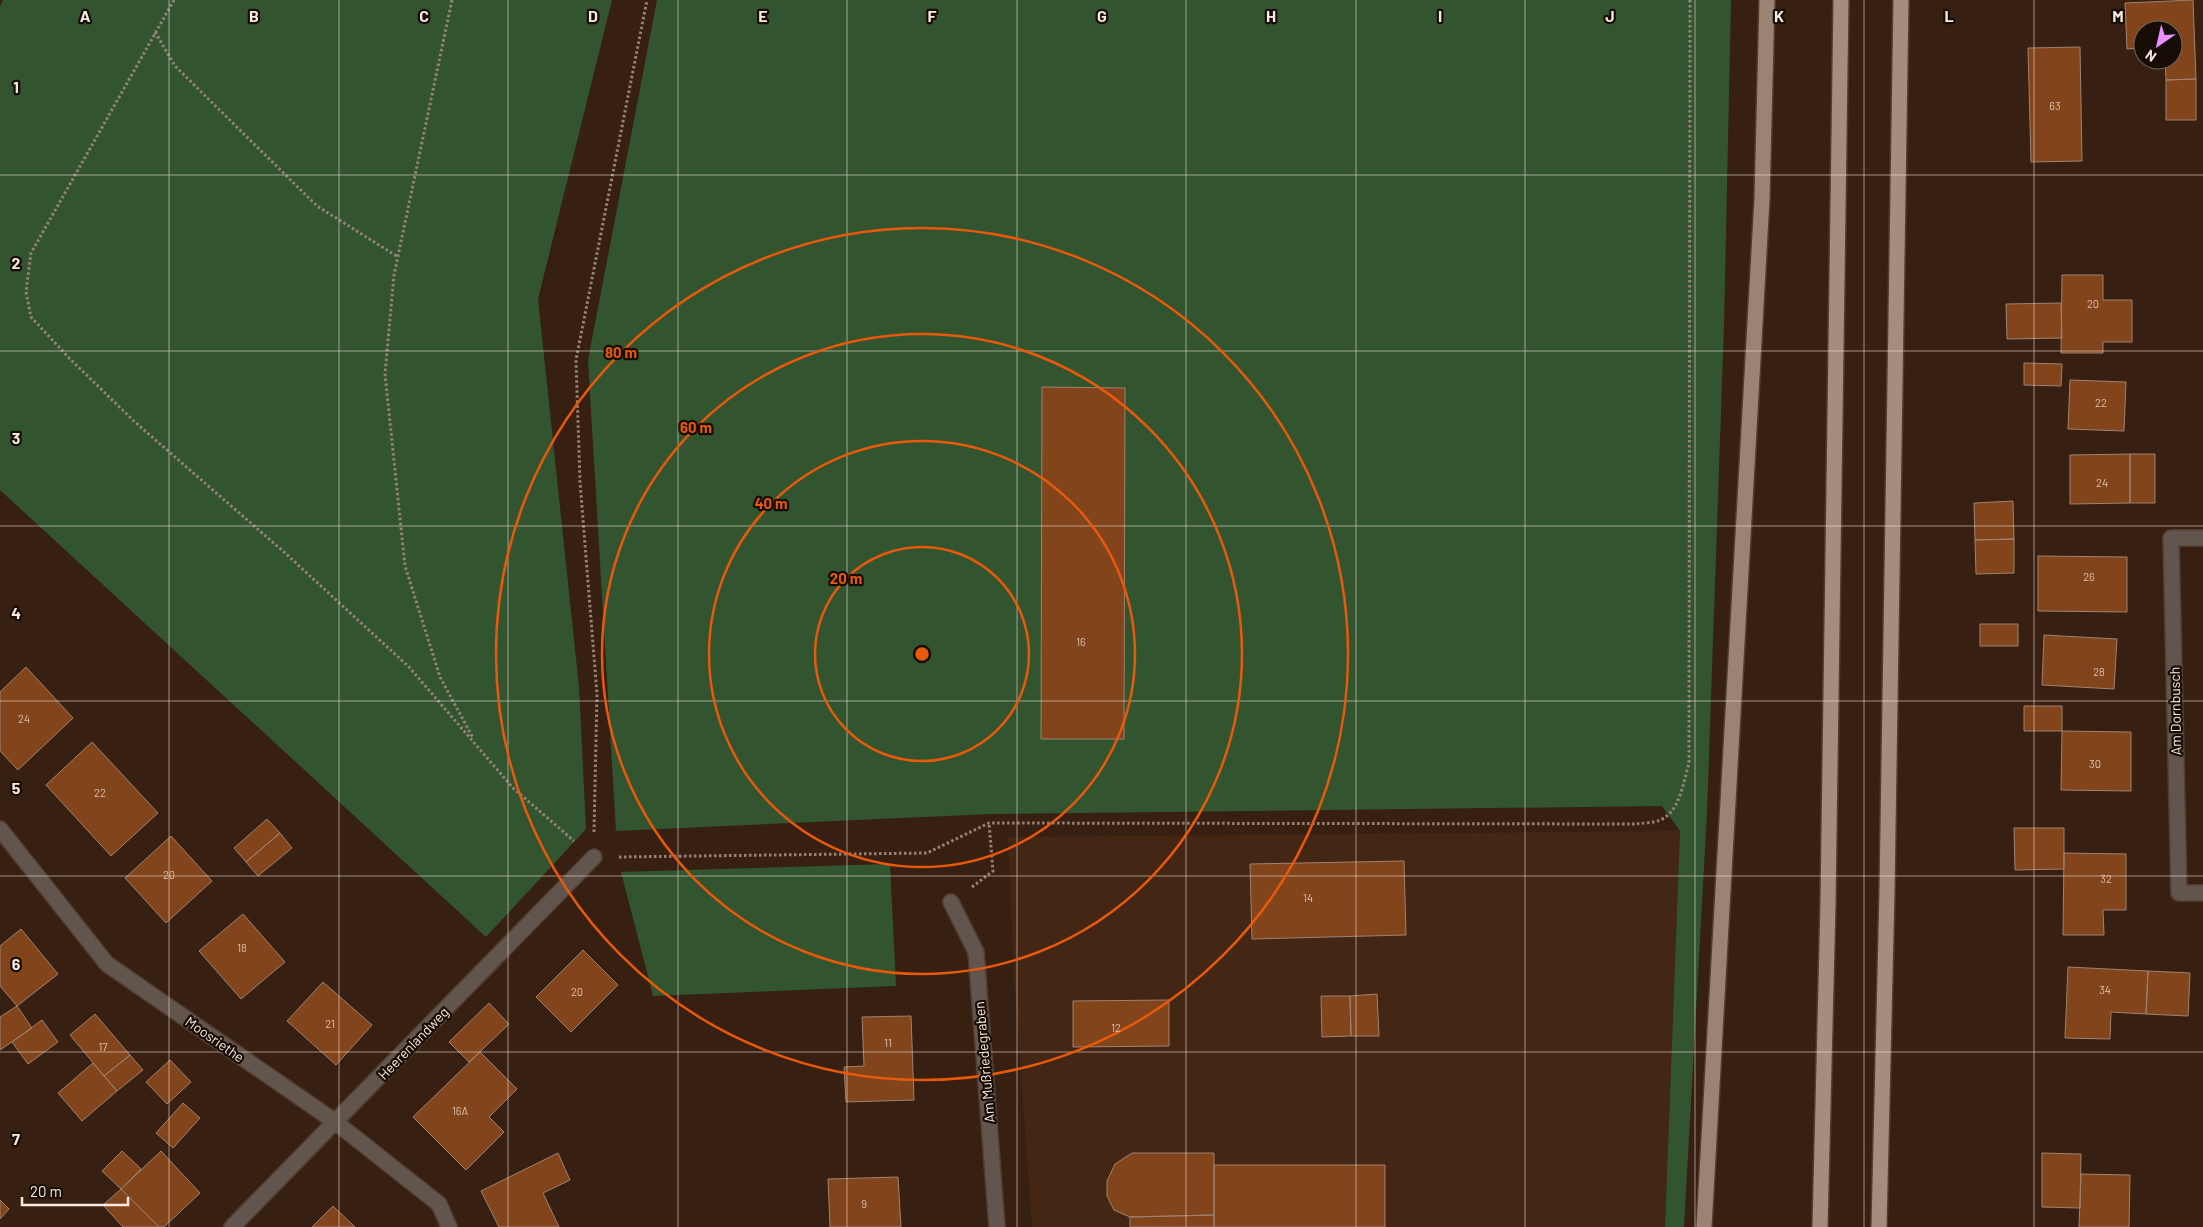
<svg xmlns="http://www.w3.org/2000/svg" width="2203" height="1227" viewBox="0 0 2203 1227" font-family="Barlow,sans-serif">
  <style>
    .built { fill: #442614 }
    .green { fill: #32552f }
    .building { fill: #82441b; stroke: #a08272 }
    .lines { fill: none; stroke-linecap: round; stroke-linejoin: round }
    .minor-casing { stroke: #523c2f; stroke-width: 18 }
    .primary-casing { stroke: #523c2f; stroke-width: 18 }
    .trunk-casing { stroke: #523c2f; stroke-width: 18 }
    .path { stroke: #968277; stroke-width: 3; stroke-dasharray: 2.5 2.5; stroke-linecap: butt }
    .minor { stroke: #61554e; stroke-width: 15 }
    .primary { stroke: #9b8374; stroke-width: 15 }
    .trunk { stroke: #a68c7c; stroke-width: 15 }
    .grid { fill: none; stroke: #fae9e0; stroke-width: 1; stroke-opacity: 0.55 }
    .ring { fill: none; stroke: #e8590c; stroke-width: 2.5 }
    .labels { text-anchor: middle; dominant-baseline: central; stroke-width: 4.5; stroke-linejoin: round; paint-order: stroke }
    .number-label { font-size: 11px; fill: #dcc0af }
    .street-label { font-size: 14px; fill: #fae9e0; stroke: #170d07 }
    .grid-label { font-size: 16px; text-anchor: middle; font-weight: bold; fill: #fae9e0; stroke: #170d07; stroke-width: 4.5; stroke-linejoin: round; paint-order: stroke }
    .centre { fill: #e8590c; stroke: #170d07; stroke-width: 2.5 }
    .ring-label { font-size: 15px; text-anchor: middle; font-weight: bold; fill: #e8590c; stroke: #170d07; stroke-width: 4.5; stroke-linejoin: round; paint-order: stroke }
  </style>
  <rect width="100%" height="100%" fill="#372012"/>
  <!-- built -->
  <path class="built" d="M1680 831 1665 1227H1032L1014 977 1008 837Z"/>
  <!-- green -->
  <path class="green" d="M3 0H612L538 299 579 687 586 829 486 937 0 490V6Z
    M657 0H1731L1724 325 1707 813 1684 1227H1665L1680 831 1662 806 990 814 616 831 588 360Z
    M890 864 896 986 653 996 621 872Z"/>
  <!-- building -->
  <path class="building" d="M2193 0 2196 79 2166 80 2165 60H2173V30H2143V48L2127 49 2125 3Z
    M2080 47 2082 161 2031 162 2028 48Z
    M2196 79V120H2166V80Z
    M2062 275H2103V300H2132V342H2103V353H2061Z
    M2061 303 2062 338 2007 339 2006 304Z
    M2024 363 2062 364 2061 386 2024 385Z
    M2070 380 2126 382 2124 431 2068 429Z
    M1042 387 1125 388 1124 739H1041Z
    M2130 454H2155V503H2130Z
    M2130 454V503L2070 504V455Z
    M2013 501 2014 539 1975 540 1974 503Z
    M2014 539V573L1976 574 1975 540Z
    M2038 556 2127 557V612L2038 611Z
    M1980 624H2018V646H1980Z
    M2044 635 2117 639 2114 689 2042 685Z
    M26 667 73 718 18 770 0 751V692Z
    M2024 706H2062V731H2024Z
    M2062 731 2131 732V791L2061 790Z
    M92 742 158 813 111 856 46 785Z
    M267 819 280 833 246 862 234 848Z
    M2014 828H2064V869L2015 870Z
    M280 833 292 848 258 876 246 862Z
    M171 836 212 881 166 923 125 878Z
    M2064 853 2126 854V910H2103L2104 935H2063Z
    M1404 861 1406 935 1252 939 1250 864Z
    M243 914 285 962 241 999 199 951Z
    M21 929 58 974 17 1006 0 986V946Z
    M583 950 618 985 571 1032 536 997Z
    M2068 967 2148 971 2146 1014 2111 1012 2110 1039 2065 1038Z
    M2148 971 2190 973 2188 1016 2146 1014Z
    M323 982 372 1025 336 1065 287 1021Z
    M1377 994 1379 1036H1351L1350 996Z
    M1321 996H1350L1351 1036 1322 1037Z
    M1169 1000V1046L1073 1047V1001Z
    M489 1003 509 1024 469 1062 449 1042Z
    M17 1006 32 1028 0 1050V1017Z
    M95 1014 130 1055 104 1076 70 1035Z
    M911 1016 914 1100 846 1102 844 1067 864 1066 862 1017Z
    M42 1020 58 1042 28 1064 12 1042Z
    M480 1052 517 1089 489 1117 504 1132 466 1170 413 1117Z
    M130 1055 143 1070 117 1091 104 1076Z
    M170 1060 191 1082 167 1104 146 1082Z
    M93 1063 117 1091 82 1121 58 1093Z
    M183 1103 200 1118 173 1148 156 1133Z
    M122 1151 141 1169 121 1189 102 1171Z
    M161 1151 200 1193 164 1227H159L121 1189Z
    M558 1153 570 1180 543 1193 559 1227H499L481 1191Z
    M1132 1153H1214V1215L1130 1217 1114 1210 1107 1196V1181L1115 1164Z
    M2042 1153 2081 1154 2080 1208 2042 1207Z
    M1214 1165H1385V1227H1214Z
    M2081 1174 2130 1175 2129 1227H2079Z
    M898 1177 901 1227H830L828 1179Z
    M121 1189 159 1227H123L103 1205Z
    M0 1200 9 1209 0 1219Z
    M333 1206 355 1227H312Z
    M1214 1215V1227H1130V1217Z"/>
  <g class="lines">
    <defs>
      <path id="minor" d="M2203 538H2171L2179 893H2203
        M0 829 107 964 334 1121 439 1204 449 1227
        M951 902 976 952 997 1227
        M232 1227 594 857"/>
      <path id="primary" d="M1704 1227 1762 199 1767 0"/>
      <path id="trunk" d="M1820 1227 1828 903 1841 0
        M1879 1227 1887 892 1901 0"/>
    </defs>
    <!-- minor casing -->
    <use href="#minor" class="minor-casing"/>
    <!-- primary casing -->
    <use href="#primary" class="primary-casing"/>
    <!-- trunk casing -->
    <use href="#trunk" class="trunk-casing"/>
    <!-- path -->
    <path class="path" d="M174 0 31 253 26 292 31 317 69 358 136 423 284 552 409 667 513 788 574 841
      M452 0 394 275 385 374 405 566 440 677 473 738
      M155 32 175 66 317 206 398 257
      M594 832 597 694 580 482 576 360 647 0
      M619 857 927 853 989 823 1636 824C1643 823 1653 823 1660 820 1680 812 1683 782 1689 764L1690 0
      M972 887 993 871 989 823"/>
    <!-- minor -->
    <use href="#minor" class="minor"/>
    <!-- primary -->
    <use href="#primary" class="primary"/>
    <!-- trunk -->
    <use href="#trunk" class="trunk"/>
  </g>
  <!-- grid -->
  <path class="grid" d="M169 0V1227M339 0V1227M508 0V1227M678 0V1227M847 0V1227M1017 0V1227M1186 0V1227M1356 0V1227M1525 0V1227M1695 0V1227M1864 0V1227M2034 0V1227M0 175H2203M0 351H2203M0 526H2203M0 701H2203M0 876H2203M0 1052H2203"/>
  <!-- distance rings -->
  <g class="ring">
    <circle cx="922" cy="654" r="107"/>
    <circle cx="922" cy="654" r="213"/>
    <circle cx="922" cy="654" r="320"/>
    <circle cx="922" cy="654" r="426"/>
  </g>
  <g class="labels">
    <!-- number labels -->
    <g class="number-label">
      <text x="2055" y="105">63</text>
      <text x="2093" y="303">20</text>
      <text x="2101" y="402">22</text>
      <text x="2102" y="482">24</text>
      <text x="2089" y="576">26</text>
      <text x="1081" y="641">16</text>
      <text x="2099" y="671">28</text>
      <text x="24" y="718">24</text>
      <text x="2095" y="763">30</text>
      <text x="100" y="792">22</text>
      <text x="169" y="874">20</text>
      <text x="2106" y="878">32</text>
      <text x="1308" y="897">14</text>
      <text x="242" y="947">18</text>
      <text x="2105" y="989">34</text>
      <text x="577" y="991">20</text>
      <text x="330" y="1023">21</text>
      <text x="1116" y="1027">12</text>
      <text x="888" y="1042">11</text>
      <text x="103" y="1046">17</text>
      <text x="460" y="1110">16A</text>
      <text x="864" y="1203">9</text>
    </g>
    <!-- street labels -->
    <g class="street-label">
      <text transform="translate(2175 711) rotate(-91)">Am Dornbusch</text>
      <text transform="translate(215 1039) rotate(35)">Moosriethe</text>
      <text transform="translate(413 1043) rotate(-46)">Heerenlandweg</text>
      <text transform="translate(984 1062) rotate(-95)">Am Mußriedegraben</text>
    </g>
  </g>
  <g class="grid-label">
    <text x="85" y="22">A</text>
    <text x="254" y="22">B</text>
    <text x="424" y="22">C</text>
    <text x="593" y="22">D</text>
    <text x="763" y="22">E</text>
    <text x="932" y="22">F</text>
    <text x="1102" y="22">G</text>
    <text x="1271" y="22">H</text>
    <text x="1440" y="22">I</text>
    <text x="1610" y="22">J</text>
    <text x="1779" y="22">K</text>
    <text x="1949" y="22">L</text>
    <text x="2118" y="22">M</text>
    <text x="16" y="93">1</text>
    <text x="16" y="269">2</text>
    <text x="16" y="444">3</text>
    <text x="16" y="619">4</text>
    <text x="16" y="794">5</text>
    <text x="16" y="970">6</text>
    <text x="16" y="1145">7</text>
  </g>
  <circle cx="922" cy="654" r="8" class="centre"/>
  <g class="ring-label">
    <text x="621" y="358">80 m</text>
    <text x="696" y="433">60 m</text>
    <text x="771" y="509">40 m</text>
    <text x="846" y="584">20 m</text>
  </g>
  <!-- north arrow -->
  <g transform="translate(2158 45) rotate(214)"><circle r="24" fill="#170d07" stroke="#72655e"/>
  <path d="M0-4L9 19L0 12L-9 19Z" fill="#e98efe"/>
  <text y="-8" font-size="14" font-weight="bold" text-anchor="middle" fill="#fae9e0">N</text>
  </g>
  <!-- scale -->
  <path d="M22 1197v8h106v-8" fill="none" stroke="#fae9e0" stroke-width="2.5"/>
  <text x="30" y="1197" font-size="15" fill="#fae9e0" stroke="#170d07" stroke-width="4" paint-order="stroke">20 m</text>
</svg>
